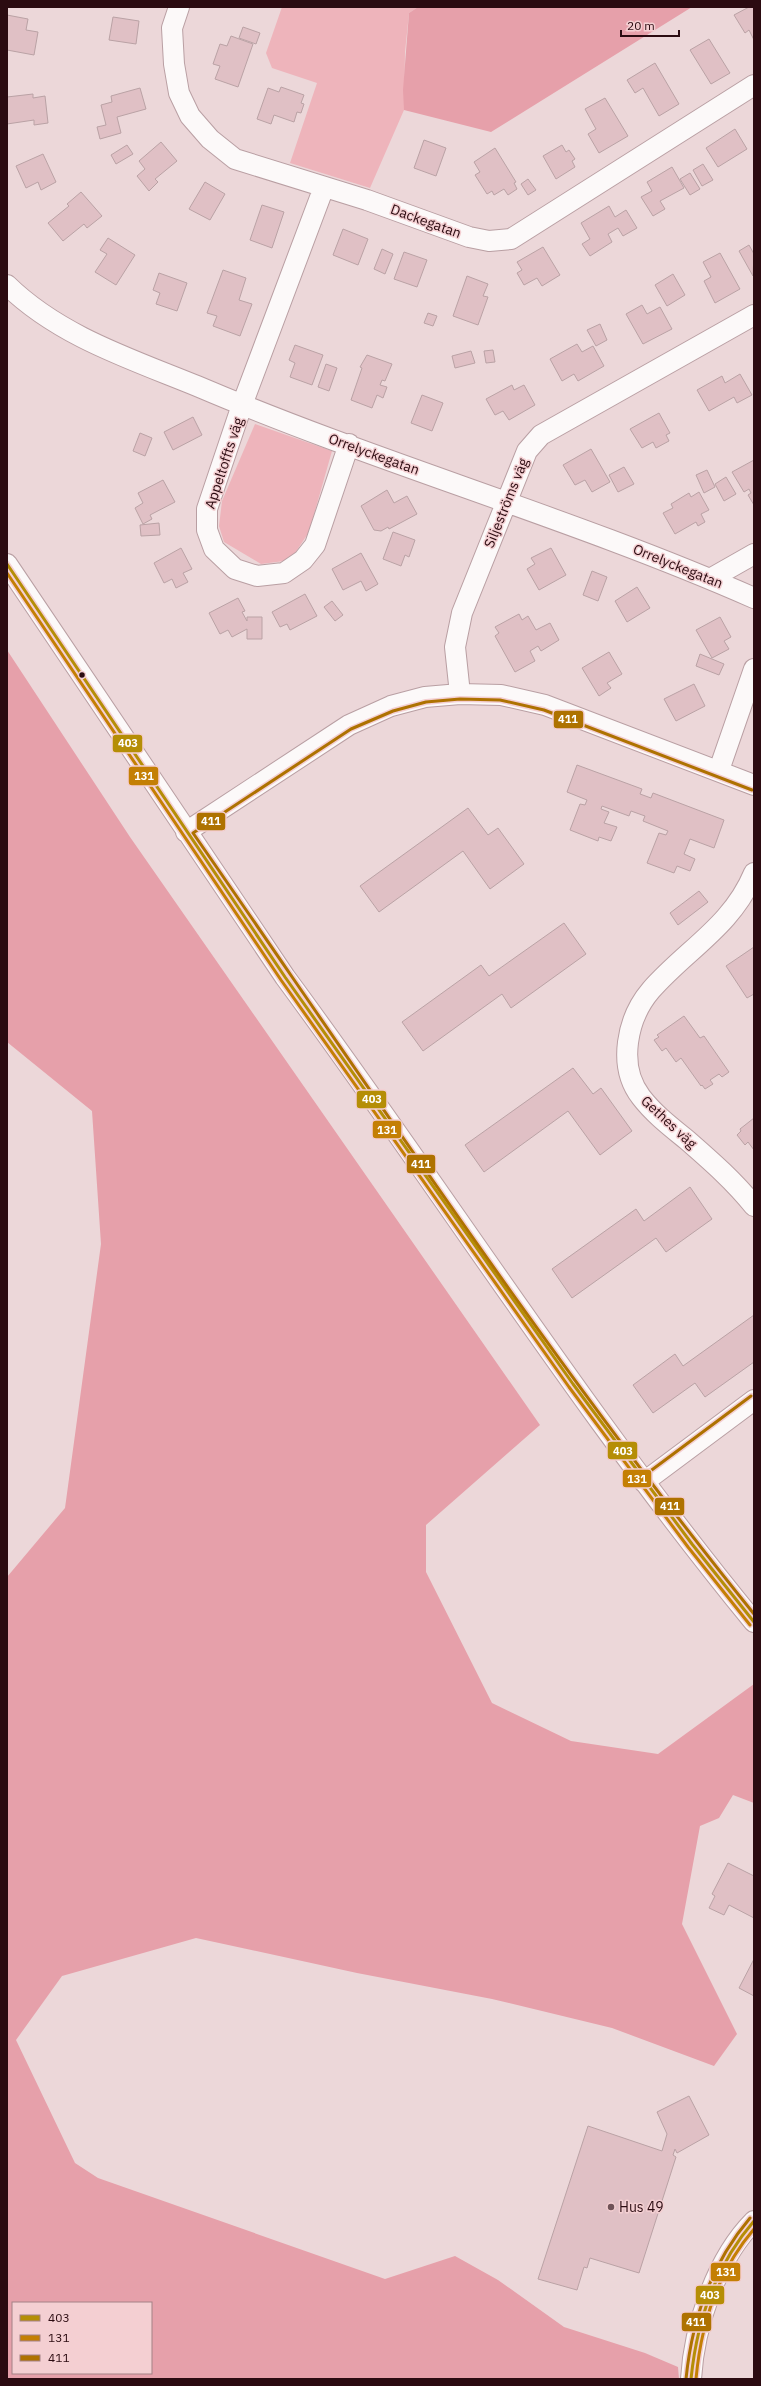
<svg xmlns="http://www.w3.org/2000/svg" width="761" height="2386" viewBox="0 0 761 2386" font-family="'IBM Plex Sans',sans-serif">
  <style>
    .green { fill: #eeb4bb }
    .forest { fill: #e6a0aa; fill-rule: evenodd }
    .building { fill: #e0c0c5; stroke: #baa2a5 }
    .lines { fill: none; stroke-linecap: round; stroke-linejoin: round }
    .minor-casing { stroke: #b99fa3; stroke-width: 22 }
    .minor { stroke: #fcf9f9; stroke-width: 20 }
    .bus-1-casing { stroke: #f4cfd2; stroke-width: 6 }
    .bus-2-casing { stroke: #f4cfd2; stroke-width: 6 }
    .bus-3-casing { stroke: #f4cfd2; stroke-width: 6 }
    .bus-1 { stroke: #b58e06; stroke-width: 3 }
    .bus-2 { stroke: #c47f04; stroke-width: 3 }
    .bus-3 { stroke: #ae7200; stroke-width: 3 }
    .bus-dot { fill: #2b0b11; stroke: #f4cfd2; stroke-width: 1.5 }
    .poi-dot { fill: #6f5257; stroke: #f4cfd2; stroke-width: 1.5 }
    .labels { text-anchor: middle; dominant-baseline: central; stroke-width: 3; stroke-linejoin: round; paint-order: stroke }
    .street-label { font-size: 14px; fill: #2b0b11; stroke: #f4cfd2 }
    .poi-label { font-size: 14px; fill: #2b0b11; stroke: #f4cfd2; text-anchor: start }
    .line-badge { stroke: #f4cfd2; stroke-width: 1.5 }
    .badge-label { font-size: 11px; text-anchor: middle; font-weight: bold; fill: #fff }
  </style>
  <rect width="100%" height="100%" fill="#ecd7d9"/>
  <!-- green -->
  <path class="green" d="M282 7H418L409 13 405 52 404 110 370 188 290 163 317 83 272 68 266 53Z
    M255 424 332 451 309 532 295 553 284 561 261 564 224 542 219 526 222 501Z"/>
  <!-- forest -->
  <path class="forest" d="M418 7H692L491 132 404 110 403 90 409 13Z
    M7 650 130 837 540 1425 426 1525V1572L492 1703 571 1741 658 1754 754 1684V1803L733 1795 719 1818 700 1826 682 1924 737 2034 714 2066 612 2028 492 1999 357 1973 196 1938 62 1976 16 2040 75 2163 98 2178 385 2279 455 2256 498 2280 564 2327 645 2353 678 2367 679 2379H7V1577L65 1508 101 1244 92 1111 7 1042ZM13 2303H151V2373H13Z"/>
  <!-- building -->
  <path class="building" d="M749 7H754V40L749 30 745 33 734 15Z
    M7 15 28 19 26 30 38 32 34 55 7 50Z
    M113 17 139 21 136 44 109 40Z
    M243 27 260 33 256 44 239 38Z
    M231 36 253 44 238 87 215 79 220 66 213 64 220 44 227 46Z
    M709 39 730 73 711 84 690 50Z
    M655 63 679 104 659 116 643 88 635 93 627 80Z
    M281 87 304 95 301 103 304 104 301 113 297 112 294 122 274 115 271 124 257 119 268 88 279 92Z
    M140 88 146 109 117 117 121 133 100 139 97 127 106 125 101 105 112 102 111 96Z
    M33 94V98L45 96 48 123 34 125V120L7 124V97Z
    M605 98 628 136 599 153 588 134 596 129 585 109Z
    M735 129 747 149 718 167 706 148Z
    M424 140 446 148 436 176 414 168Z
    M161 142 177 161 155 179 158 182 149 191 137 176 145 169 139 161Z
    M127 145 133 154 116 164 111 155Z
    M562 145 566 152 569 150 575 159 572 161 575 167 556 179 543 156Z
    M495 148 516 182 514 183 517 189 508 195 504 189 494 195 492 191 487 194 475 175 480 172 474 162Z
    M43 154 56 182 41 190 38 182 26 188 16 166Z
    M703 164 713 180 702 186 693 170Z
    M672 167 684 188 660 201 665 209 653 216 641 197 652 191 647 182Z
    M690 173 700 189 690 195 680 179Z
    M528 179 536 190 528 195 521 184Z
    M205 182 225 194 210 220 189 209Z
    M81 192 102 216 87 228 84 224 63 241 48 223 69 206 67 204Z
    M262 205 284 212 272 248 250 240Z
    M609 206 615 217 626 210 637 228 623 236 618 228 608 234 612 242 590 256 582 244 590 239 581 223Z
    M343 229 368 239 358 265 333 255Z
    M108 238 135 255 116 285 95 272 107 254 100 250Z
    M749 245 754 254 753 276 739 251Z
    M543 247 560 275 542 286 537 278 524 285 517 273 522 270 517 262Z
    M382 249 393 254 385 274 374 269Z
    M404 252 427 260 417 287 394 279Z
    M720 253 740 289 715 303 704 281 711 277 703 262Z
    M223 270 246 278 239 300 252 304 240 336 213 326 217 316 207 313Z
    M159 273 187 283 177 311 156 304 160 293 153 290Z
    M673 274 685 295 667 306 655 285Z
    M467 276 488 284 483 296 488 297 478 325 453 316Z
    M642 305 647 314 660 307 672 329 643 344 626 314Z
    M428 313 437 316 433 326 424 323Z
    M600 324 607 340 596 346 587 330Z
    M577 344 582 352 593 346 604 366 578 381 574 374 562 381 550 359Z
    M295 345 323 355 312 385 290 377 295 363 289 360Z
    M493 350 495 362 486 363 484 351Z
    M471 351 475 363 455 368 452 356Z
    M367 355 392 364 385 381 382 380 380 385 387 387 383 398 377 395 372 408 351 400 362 368 360 367Z
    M326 364 337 368 329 391 318 387Z
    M740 374 752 395 737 403 734 397 709 411 697 390 722 376 725 383Z
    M512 385 514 390 524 385 535 405 509 420 503 411 495 415 486 399Z
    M422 395 443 403 432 431 411 423Z
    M659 413 670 433 666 435 669 441 656 448 653 442 642 448 630 429Z
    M193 417 202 435 173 450 164 432Z
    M140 433 152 438 145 456 133 451Z
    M591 449 610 482 592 492 585 480 575 485 563 465Z
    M754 460V505L748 495 751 493 749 489 744 492 732 472Z
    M624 467 634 484 618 492 609 475Z
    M707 470 715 487 704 493 696 475Z
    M726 477 736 494 724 501 715 484Z
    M163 480 175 502 150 515 152 519 143 524 135 508 143 503 138 493Z
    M387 490 394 503 407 496 417 514 389 529 388 527 381 531 374 530 361 506Z
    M699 492 709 510 701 514 705 522 698 526 696 522 675 534 663 513 673 508 671 504 689 493 691 497Z
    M159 523 160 535 141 536 140 525Z
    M393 532 415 540 409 557 405 555 401 566 383 559Z
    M181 548 192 569 183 573 188 582 176 588 172 579 164 583 154 563Z
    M551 548 566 575 539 590 527 569 535 564 531 558Z
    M361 553 378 584 366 591 361 581 343 590 332 569Z
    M592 571 607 577 598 601 583 595Z
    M637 587 650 608 627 622 615 601Z
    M305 594 317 616 290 630 287 624 280 627 272 612Z
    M238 598 245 611 242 612 247 621V617H262V639H247V629L232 637 228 630 220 634 209 613Z
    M332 601 343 615 335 621 324 607Z
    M519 614 522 620 528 616 536 630 550 623 559 640 541 651 538 646 530 651 535 661 515 672 495 636 499 633 495 627Z
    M720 617 731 637 724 641 729 649 712 658 696 630Z
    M609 652 622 674 607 683 611 688 599 696 582 668Z
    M700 654 724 664 719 675 696 666Z
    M694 684 705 706 676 721 664 699Z
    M577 765 642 789 640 794 651 798 653 793 724 820 714 848 690 839 684 854 695 859 690 871 677 866 674 873 647 863 659 833 666 835 668 831 643 821 645 816 631 811 629 816 602 806 601 809 609 812 604 823 617 827 611 841 599 837 598 841 570 830 580 804 585 805 587 800 567 792Z
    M468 808 488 835 498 828 524 864 490 889 463 851 379 912 360 886Z
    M699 891 708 902 678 925 670 913Z
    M564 923 586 954 511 1008 502 994 423 1051 402 1022 481 965 489 976Z
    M754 947V994L747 998 726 966Z
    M684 1016 700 1038 704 1036 729 1072 722 1077 719 1074 710 1080 713 1084 705 1089 702 1085 701 1086 681 1058 676 1062 666 1048 662 1051 654 1040 659 1037 657 1035Z
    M573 1068 593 1094 601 1088 632 1131 600 1155 568 1111 484 1172 465 1145Z
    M754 1118V1150L748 1142 745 1145 737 1135 741 1131 740 1129Z
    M690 1187 712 1219 666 1252 656 1238 572 1298 552 1269 636 1209 644 1221Z
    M754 1315V1362L705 1397 695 1383 653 1413 633 1385 675 1354 683 1366Z
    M728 1863 754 1876V1918L729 1905 724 1915 709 1908 715 1896 712 1894Z
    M754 1959V1996L739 1988Z
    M689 2096 709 2135 677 2153 675 2149 673 2155 676 2157 639 2273 590 2258 587 2268 584 2267 577 2290 538 2279 588 2126 662 2151 667 2134 657 2112Z"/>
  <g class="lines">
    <defs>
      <path id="minor" d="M179 7 172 28 174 64 179 93 190 116 210 139 235 159 367 200 469 237 489 241 511 239 754 85
        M324 187 242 405 207 509V530L214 549 235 569 257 576 284 573 303 560 315 545 349 444
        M7 285C59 336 131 359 197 386 380 464 572 518 754 598
        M7 564 285 977C443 1191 585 1416 754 1622
        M710 579 754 554
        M460 694 455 647 462 613 527 451 541 435 754 315
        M719 770 754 669
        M186 832 349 725 391 706 425 697 460 694 501 695 545 705 754 785
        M754 873C732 926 687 949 651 990 627 1018 617 1066 641 1097 654 1114 671 1127 687 1140 711 1161 734 1181 754 1206
        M644 1482 754 1400
        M691 2379C694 2327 716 2259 754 2221"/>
    </defs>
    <!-- minor casing -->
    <use href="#minor" class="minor-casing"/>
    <!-- minor -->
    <use href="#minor" class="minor"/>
    <defs>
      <path id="bus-1" d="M7 564 285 977 573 1384 692 1544 754 1622
        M691 2379C697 2320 715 2266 754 2221"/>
      <path id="bus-2" d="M7 573 281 980 569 1387 688 1547 750 1625
        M696 2379C701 2324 718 2271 754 2229"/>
      <path id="bus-3" d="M752 790 544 710 500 700 460 699 426 702 393 711 351 729 193 833C375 1096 553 1365 754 1614
        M641 1478 751 1396
        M686 2379C692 2319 711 2264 750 2218"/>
    </defs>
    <!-- bus-1 casing -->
    <use href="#bus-1" class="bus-1-casing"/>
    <!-- bus-2 casing -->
    <use href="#bus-2" class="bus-2-casing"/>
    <!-- bus-3 casing -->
    <use href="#bus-3" class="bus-3-casing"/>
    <!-- bus-1 -->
    <use href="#bus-1" class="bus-1"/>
    <!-- bus-2 -->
    <use href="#bus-2" class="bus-2"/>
    <!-- bus-3 -->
    <use href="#bus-3" class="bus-3"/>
  </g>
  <!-- markers -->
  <circle class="bus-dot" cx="82" cy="675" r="3.5"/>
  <circle class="poi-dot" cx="611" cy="2207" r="4"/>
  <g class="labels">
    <!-- street labels -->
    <g class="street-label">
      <text transform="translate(426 221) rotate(20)">Dackegatan</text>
      <text transform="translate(374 454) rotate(20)">Orrelyckegatan</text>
      <text transform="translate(224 463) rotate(-72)">Appeltoffts väg</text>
      <text transform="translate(506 503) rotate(-68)">Siljeströms väg</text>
      <text transform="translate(678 566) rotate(22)">Orrelyckegatan</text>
      <text transform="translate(669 1122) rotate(43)">Gethes väg</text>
    </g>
    <!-- poi labels -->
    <g class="poi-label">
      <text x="619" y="2207">Hus 49</text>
    </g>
  </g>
  <g class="line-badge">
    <rect x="553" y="710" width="31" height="19" rx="4" fill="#ae7200"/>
    <rect x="112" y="734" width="31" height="19" rx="4" fill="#b58e06"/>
    <rect x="128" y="766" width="31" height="20" rx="4" fill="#c47f04"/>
    <rect x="196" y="812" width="30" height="19" rx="4" fill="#ae7200"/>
    <rect x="356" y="1090" width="31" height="19" rx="4" fill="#b58e06"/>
    <rect x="372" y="1120" width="30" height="19" rx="4" fill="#c47f04"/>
    <rect x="406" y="1154" width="30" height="20" rx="4" fill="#ae7200"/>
    <rect x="607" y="1441" width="31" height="19" rx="4" fill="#b58e06"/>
    <rect x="622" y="1469" width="30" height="19" rx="4" fill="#c47f04"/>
    <rect x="654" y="1497" width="31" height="19" rx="4" fill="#ae7200"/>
    <rect x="710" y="2262" width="31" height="20" rx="4" fill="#c47f04"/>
    <rect x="695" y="2285" width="30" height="20" rx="4" fill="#b58e06"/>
    <rect x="681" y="2312" width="31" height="20" rx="4" fill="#ae7200"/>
  </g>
  <g class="badge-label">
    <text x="568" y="723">411</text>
    <text x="128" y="747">403</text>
    <text x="144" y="780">131</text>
    <text x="211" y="825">411</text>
    <text x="372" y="1103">403</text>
    <text x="387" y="1134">131</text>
    <text x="421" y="1168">411</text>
    <text x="623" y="1455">403</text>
    <text x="637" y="1483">131</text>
    <text x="670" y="1510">411</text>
    <text x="726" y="2276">131</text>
    <text x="710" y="2299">403</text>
    <text x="696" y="2326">411</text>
  </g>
  <!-- border -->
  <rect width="761" height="2386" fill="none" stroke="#2b0b11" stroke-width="16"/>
  <!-- legend -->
  <rect x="12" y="2302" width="140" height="72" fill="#f4cfd2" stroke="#a48185"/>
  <rect x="20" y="2315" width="20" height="6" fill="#b58e06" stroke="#a48185"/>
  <text x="48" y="2322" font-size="12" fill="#2b0b11">403</text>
  <rect x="20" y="2335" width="20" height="6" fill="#c47f04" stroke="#a48185"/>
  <text x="48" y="2342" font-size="12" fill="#2b0b11">131</text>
  <rect x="20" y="2355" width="20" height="6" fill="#ae7200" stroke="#a48185"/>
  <text x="48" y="2362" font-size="12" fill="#2b0b11">411</text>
  <!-- scale -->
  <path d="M621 30v6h58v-6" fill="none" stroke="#2b0b11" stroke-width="2"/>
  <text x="627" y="30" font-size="12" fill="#2b0b11" stroke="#f4cfd2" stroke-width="3" paint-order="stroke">20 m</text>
</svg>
